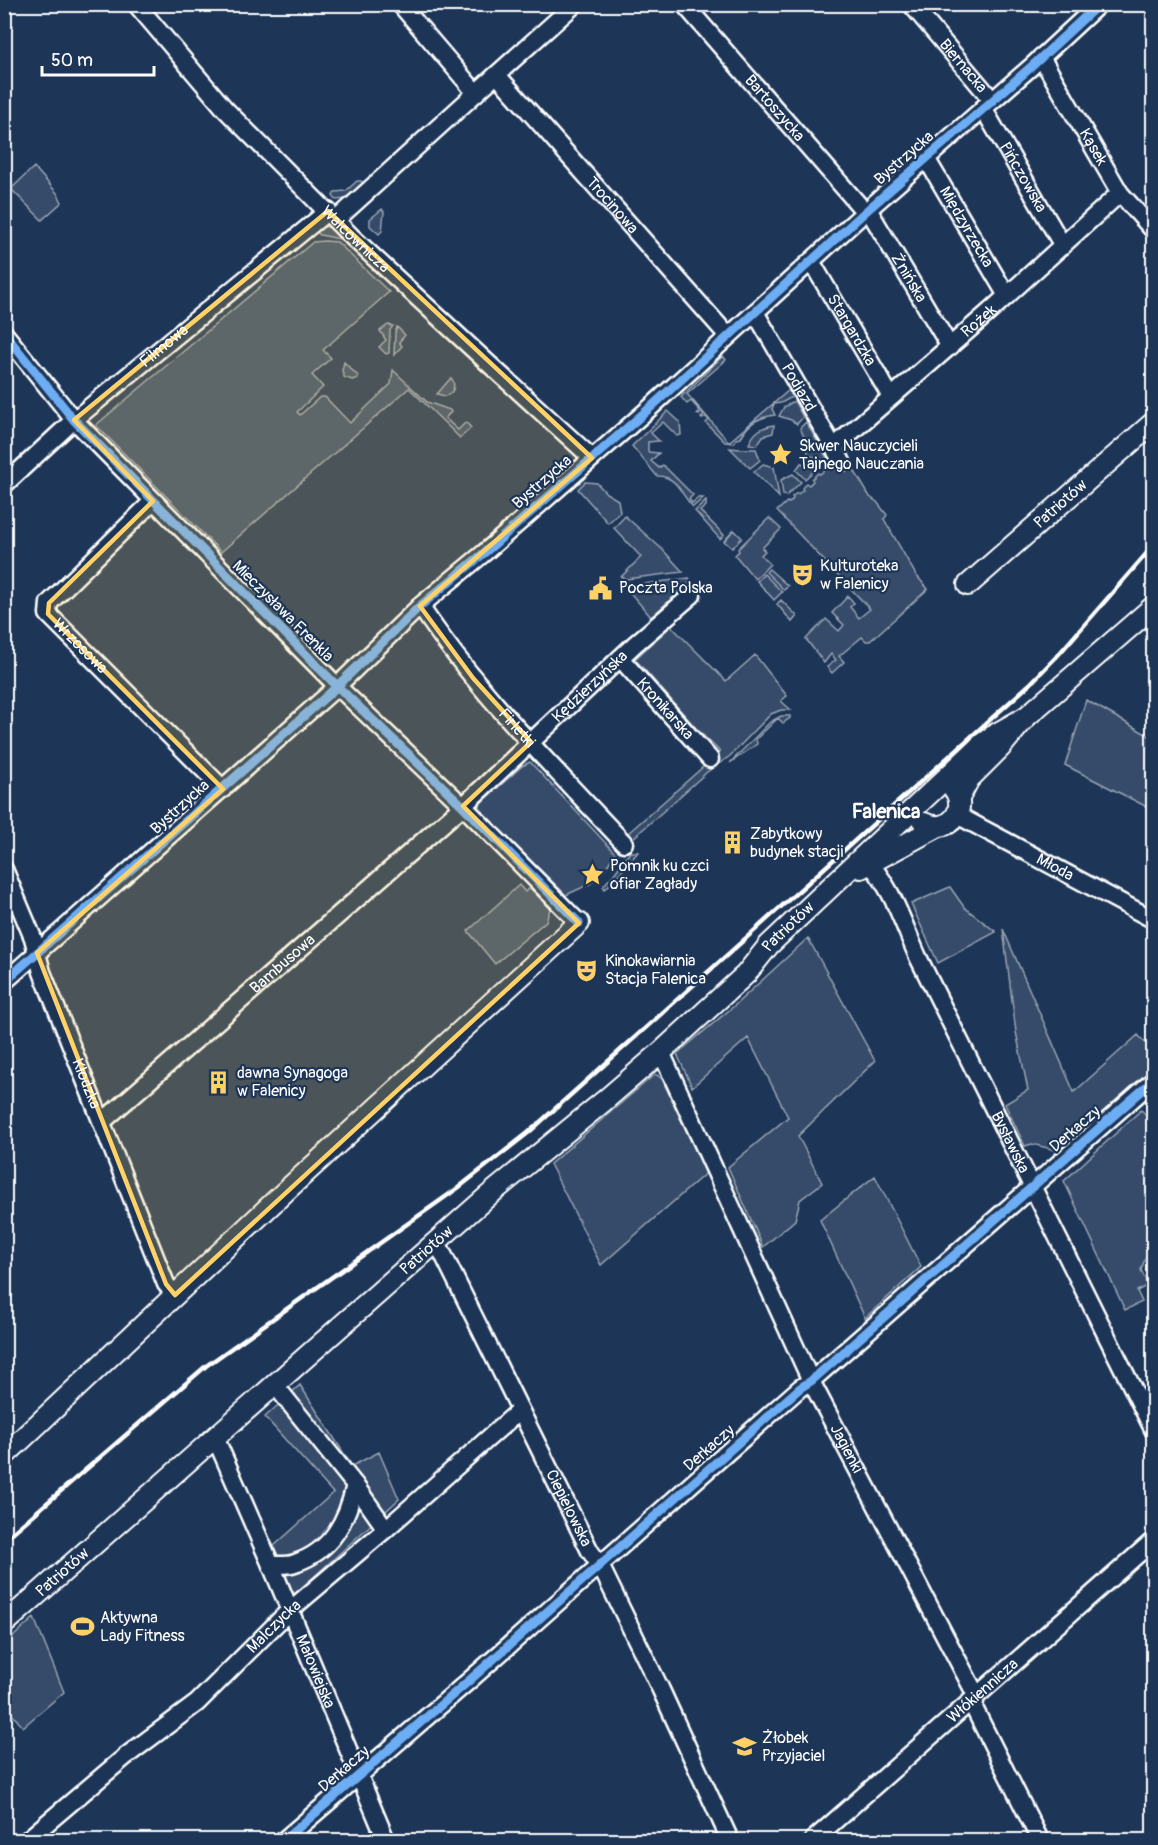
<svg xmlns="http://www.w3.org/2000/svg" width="1158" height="1845" viewBox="0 0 1158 1845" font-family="Pangolin,sans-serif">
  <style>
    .green { fill: #364b69; stroke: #9aa5b4; stroke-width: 1.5 }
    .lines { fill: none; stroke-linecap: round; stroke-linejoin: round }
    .minor-casing { stroke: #fff; stroke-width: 21 }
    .major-casing { stroke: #fff; stroke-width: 24 }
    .minor { stroke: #1d3557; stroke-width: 16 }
    .major { stroke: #1d3557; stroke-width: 20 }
    .rail { stroke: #fff; stroke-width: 4.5 }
    .cycleway-casing { stroke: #1d3557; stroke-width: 13 }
    .cycleway { stroke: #6dadf4; stroke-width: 9 }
    .marked { fill: #ffd166; fill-opacity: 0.2; stroke: #ffd166; stroke-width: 4.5; stroke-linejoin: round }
    .labels { text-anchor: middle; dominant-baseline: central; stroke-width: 4.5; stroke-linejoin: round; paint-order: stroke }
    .street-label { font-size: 16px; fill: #fff; stroke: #1d3557 }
    .poi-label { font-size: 16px; fill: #fff; stroke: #1d3557; text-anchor: start }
    .quarter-label { font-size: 20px; font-weight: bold; fill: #fff; stroke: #1d3557 }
  </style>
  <rect width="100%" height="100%" fill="#1d3557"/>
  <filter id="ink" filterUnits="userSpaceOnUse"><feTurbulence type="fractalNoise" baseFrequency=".0167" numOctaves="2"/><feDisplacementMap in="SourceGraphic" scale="12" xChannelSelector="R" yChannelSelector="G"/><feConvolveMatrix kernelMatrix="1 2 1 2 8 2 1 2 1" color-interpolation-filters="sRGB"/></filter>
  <g filter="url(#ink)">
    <!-- green -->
    <path class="green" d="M34 167 57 193 62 202 42 220 11 189Z
      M357 181H361L363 183 346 199 336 200 333 196 335 192 346 191Z
      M382 209 384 212 382 231 379 234 370 226V219Z
      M322 227H331L343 236 340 239 320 235 316 231Z
      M325 241 337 242 389 292 323 350 331 358 312 375 323 387 297 412 300 415 320 397H325L350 423 391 384 393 370 427 402 450 410 451 412 445 418 458 430 466 422 471 428 460 438 409 388 221 552 96 425 313 242Z
      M388 325 393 326 390 330 389 353 386 354 379 347 386 340 380 331Z
      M397 327 405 335 399 342 402 346 394 355 395 333Z
      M723 356 726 360 687 394 729 442 789 390V388L792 386 796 395 781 403 774 404 772 409 775 415C759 417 747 423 741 438L736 439 734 443 725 442 706 423 709 420 706 417 702 419 701 418 704 415 702 412 699 415 697 414 700 411 691 401 687 404 681 397Z
      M344 362 358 376V378L352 380 344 377 342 371Z
      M450 379H452C456 386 453 394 445 396L437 394Z
      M794 401 803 417 797 424 791 420 779 416 784 407Z
      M668 411 680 422 681 435 677 436 663 422 651 433 659 441 648 442V452L659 453 651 461 659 468 663 465 693 495 689 499 692 503 698 498H703L693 507C680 494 678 476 657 476L632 446Z
      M806 422 827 458 826 460 811 456 808 454 807 443 800 428Z
      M774 425 773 433 763 436 757 445 749 444C754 432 761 427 774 425Z
      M730 448 740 449H756L760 460 750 468Z
      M832 460H848L870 497 877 502 887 515 884 519 916 575 928 589 870 641H866L862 637 839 656 844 662 832 673 827 667 836 660 831 654 824 663 806 639 826 619 839 631 844 625 832 613 848 596 854 603 850 607 859 618 870 609 777 511 787 502 789 503 793 499 792 497 797 493 798 494 803 490 802 488 806 483 809 485 813 481 812 479 818 473 820 474 825 470 824 468Z
      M811 461 822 463 805 479 796 470 801 463 807 465Z
      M763 464 774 467 779 497 754 472Z
      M793 474 801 482 786 496 783 495 781 480Z
      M585 482 597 483 606 493 618 500 620 512 608 523 578 489Z
      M706 501V506L700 511 724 535 720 539 695 511Z
      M625 516 663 550 683 572 626 579 621 577 641 557 614 528Z
      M769 518 781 529 762 548 765 551 761 555 770 564 755 579 735 555 739 551 738 549Z
      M734 530 742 538 732 548 724 541Z
      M769 569 788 586 784 590 766 572Z
      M764 574 782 592 774 600 757 581Z
      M689 578 691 581 651 617 626 588 629 586Z
      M781 600 797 616 792 622 777 604Z
      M671 626 726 681 755 655 787 696 781 701 791 710H781L771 714 730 756 707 772 632 839 627 834 720 752 696 728 635 659Z
      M1086 700 1153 738V810L1065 765Z
      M781 716H790V718L783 723 778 718 756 739 757 744 730 763 770 722Z
      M530 762 615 853 607 866 590 884 566 895 478 808 482 802 522 766Z
      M630 852H638L615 879 605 889 603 886 614 874Z
      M519 885 525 892 530 888 550 909 546 921 495 964 468 931Z
      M950 887 964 907 996 932 938 963 911 904Z
      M1003 929 1074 1092 1138 1035 1153 1051V1068L1059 1151 1032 1144 1025 1146 1005 1104 1028 1090 1016 1032Z
      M808 938 875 1061 798 1136 822 1183 800 1200 795 1220 763 1247 728 1167 788 1117 748 1038 692 1087 677 1054 734 1006Z
      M654 1075H657L662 1079 706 1173 601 1265 550 1164Z
      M1141 1110 1153 1121V1250L1146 1256 1141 1270 1148 1285 1137 1291 1142 1302 1125 1310 1064 1181Z
      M875 1176 921 1267 865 1318 820 1220Z
      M300 1385 352 1466 379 1452 399 1499 294 1595 274 1546 333 1493 265 1417Z
      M34 1618 64 1692 23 1727 5 1706V1644Z"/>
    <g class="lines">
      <defs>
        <g id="minor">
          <path id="s1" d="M136 4 225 109 351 236 489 364 592 458"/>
          <path d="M400 4 476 93"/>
          <path id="s2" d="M684 4 865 212"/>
          <path id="s3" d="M911 4 992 100"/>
          <path d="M1153 4 1154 5"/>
          <path id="s4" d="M1041 57 1120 193 1154 231"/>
          <path id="s5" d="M497 75 728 336"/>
          <path id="s6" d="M983 108 1063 246"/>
          <path id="s7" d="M926 158 1007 296"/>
          <path id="s8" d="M868 209 950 347"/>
          <path d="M336 220 476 93 575 4"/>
          <path id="s9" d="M811 261 891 397"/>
          <path id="s10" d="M755 312 842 462"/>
          <path d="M4 333 74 420 337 686 463 806 579 923"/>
          <path id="s11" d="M834 447 988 313 1120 193"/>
          <path id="s12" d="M4 485 74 420 328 211"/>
          <path id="s13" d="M153 501 49 603 48 614 223 789"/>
          <path id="s14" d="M420 606C478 693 553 767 624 843"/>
          <path id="s15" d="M620 658 710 759"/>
          <path id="s16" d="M957 815 1154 920"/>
          <path id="s17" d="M863 857C891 882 903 924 918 957L1154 1431"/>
          <path id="s18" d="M4 869 33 938 42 972 166 1284 175 1295"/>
          <path d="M4 982 330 693 420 606 484 553 651 407 865 212 1031 67 1099 4"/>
          <path id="s19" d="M661 1052 811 1381 976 1695 974 1708 1040 1840"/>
          <path id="s20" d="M102 1122 463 806 635 644 692 595"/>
          <path id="s21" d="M437 1242 590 1551 600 1565 661 1690 730 1840"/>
          <path id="s22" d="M215 1437 271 1565 386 1840"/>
          <path d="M355 1485 386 1529"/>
          <path d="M271 1565C279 1565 288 1566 295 1563 332 1551 347 1520 355 1485L275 1385"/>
          <path id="s23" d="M27 1840 126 1756 197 1703 289 1611 386 1529 519 1411"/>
          <path d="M284 1840 471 1679 800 1388 811 1381C925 1280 1040 1181 1154 1080"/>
          <path id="s24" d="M813 1840 1154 1540"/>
        </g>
        <g id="major">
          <path id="s25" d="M968 585 1154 422"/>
          <path d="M959 798 969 779 1000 748 1026 717 1154 606"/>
          <path d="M924 823C949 835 970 810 953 788"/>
          <path d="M861 868 937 827"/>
          <path d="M4 1456 290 1187 579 923"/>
          <path id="s26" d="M4 1624 488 1196 604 1101 661 1052 746 974 769 945 982 744 996 734 1026 717"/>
        </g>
      </defs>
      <!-- minor casing -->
      <use href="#minor" class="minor-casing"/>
      <!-- major casing -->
      <use href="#major" class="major-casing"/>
      <!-- minor -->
      <use href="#minor" class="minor"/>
      <!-- major -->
      <use href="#major" class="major"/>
      <!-- rail -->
      <path class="rail" d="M4 1540 206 1366 458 1188 528 1133 1030 684 1059 654 1154 545"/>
      <defs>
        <path id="cycleway" d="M4 333 74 420 337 686 463 806 579 923
          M4 982 330 693 420 606 484 553 651 407 865 212 1031 67 1099 4
          M284 1840 471 1679 800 1388 811 1381C925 1280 1040 1181 1154 1080"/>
      </defs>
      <!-- cycleway casing -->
      <use href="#cycleway" class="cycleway-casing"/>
      <!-- cycleway -->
      <use href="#cycleway" class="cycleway"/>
    </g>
  </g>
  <!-- marked area -->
  <path class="marked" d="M328 211 592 458 420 606 473 678 531 742 463 806 579 923 175 1295 166 1284 37 953 223 789 48 614 49 603 153 501 74 420Z"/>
  <!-- icons -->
  <defs>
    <symbol id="sight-bare" viewBox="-9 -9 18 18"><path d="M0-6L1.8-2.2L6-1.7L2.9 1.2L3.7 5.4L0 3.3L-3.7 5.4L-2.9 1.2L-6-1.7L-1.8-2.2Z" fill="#ffd166" stroke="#1d3557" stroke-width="2.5" paint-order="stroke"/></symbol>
    <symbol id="theatre-bare" viewBox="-9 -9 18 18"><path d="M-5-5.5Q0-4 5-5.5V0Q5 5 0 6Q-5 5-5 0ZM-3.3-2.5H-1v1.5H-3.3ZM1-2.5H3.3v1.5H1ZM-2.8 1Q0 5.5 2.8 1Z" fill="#ffd166" stroke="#1d3557" stroke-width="2.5" paint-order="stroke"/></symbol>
    <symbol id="civic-bare" viewBox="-9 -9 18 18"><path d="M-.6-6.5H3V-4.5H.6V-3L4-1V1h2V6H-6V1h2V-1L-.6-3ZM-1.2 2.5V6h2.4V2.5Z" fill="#ffd166" stroke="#1d3557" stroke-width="2.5" paint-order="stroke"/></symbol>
    <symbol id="building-bare" viewBox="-9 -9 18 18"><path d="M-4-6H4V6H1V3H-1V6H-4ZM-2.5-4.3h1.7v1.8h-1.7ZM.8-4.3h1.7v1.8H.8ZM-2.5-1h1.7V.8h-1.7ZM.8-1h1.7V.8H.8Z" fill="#ffd166" stroke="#1d3557" stroke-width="2.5" paint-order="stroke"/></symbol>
    <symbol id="stadium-bare" viewBox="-9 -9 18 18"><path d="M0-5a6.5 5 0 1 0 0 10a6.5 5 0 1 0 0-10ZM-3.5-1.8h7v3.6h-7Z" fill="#ffd166" stroke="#1d3557" stroke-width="2.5" paint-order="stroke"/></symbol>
    <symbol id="school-bare" viewBox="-9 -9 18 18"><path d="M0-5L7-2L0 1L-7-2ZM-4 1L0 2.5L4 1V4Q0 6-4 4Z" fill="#ffd166" stroke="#1d3557" stroke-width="2.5" paint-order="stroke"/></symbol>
  </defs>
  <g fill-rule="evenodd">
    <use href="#sight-bare" x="764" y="438" width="33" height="33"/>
    <use href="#theatre-bare" x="786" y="558" width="33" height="33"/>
    <use href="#civic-bare" x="584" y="572" width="33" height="33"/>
    <use href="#building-bare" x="716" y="826" width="33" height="33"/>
    <use href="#sight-bare" x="576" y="858" width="33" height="33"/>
    <use href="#theatre-bare" x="570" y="954" width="33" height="33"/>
    <use href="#building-bare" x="202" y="1066" width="33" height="33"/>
    <use href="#stadium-bare" x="66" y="1610" width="33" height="33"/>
    <use href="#school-bare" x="728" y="1730" width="33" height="33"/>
  </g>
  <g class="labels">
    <!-- street labels -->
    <g class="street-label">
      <text stroke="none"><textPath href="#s3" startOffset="81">Biernacka</textPath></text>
      <text stroke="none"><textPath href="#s2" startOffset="138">Bartoszycka</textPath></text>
      <text stroke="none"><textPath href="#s4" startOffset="104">Kąsek</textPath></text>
      <text transform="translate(904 158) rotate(-41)">Bystrzycka</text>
      <text stroke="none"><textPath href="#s6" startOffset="80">Pińczowska</textPath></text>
      <text stroke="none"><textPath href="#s5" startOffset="174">Trocinowa</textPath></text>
      <text stroke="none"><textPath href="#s7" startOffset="80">Międzyrzecka</textPath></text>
      <text stroke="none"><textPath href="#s1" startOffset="322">Walcownicza</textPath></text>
      <text stroke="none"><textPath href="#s8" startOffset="80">Żnińska</textPath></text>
      <text stroke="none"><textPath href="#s11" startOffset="192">Rożek</textPath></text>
      <text stroke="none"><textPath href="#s9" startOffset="80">Stargardzka</textPath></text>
      <text stroke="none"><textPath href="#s12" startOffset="212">Filmowa</textPath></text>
      <text stroke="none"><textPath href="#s10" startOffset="87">Podjazd</textPath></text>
      <text transform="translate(542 482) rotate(-41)">Bystrzycka</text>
      <text stroke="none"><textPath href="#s25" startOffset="123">Patriotów</textPath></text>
      <text transform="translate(283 611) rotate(45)">Mieczysława Frenkla</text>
      <text stroke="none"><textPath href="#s13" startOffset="202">Wrzosowa</textPath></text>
      <text stroke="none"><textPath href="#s20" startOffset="654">Kędzierzyńska</textPath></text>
      <text stroke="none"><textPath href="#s15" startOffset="68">Kronikarska</textPath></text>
      <text stroke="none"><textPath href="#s14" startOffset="156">Firletki</textPath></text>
      <text transform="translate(180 807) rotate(-42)">Bystrzycka</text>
      <text stroke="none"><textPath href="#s16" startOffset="111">Młoda</textPath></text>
      <text stroke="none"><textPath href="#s26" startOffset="1050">Patriotów</textPath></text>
      <text stroke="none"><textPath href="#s20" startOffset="240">Bambusowa</textPath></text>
      <text stroke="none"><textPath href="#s18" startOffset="230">Kłodzka</textPath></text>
      <text transform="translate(1075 1129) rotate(-41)">Derkaczy</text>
      <text stroke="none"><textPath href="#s17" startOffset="322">Bysławska</textPath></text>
      <text stroke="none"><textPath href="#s26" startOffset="564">Patriotów</textPath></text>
      <text transform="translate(709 1448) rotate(-41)">Derkaczy</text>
      <text stroke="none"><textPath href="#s19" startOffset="438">Jagienki</textPath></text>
      <text stroke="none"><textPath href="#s21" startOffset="297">Ciepielowska</textPath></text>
      <text stroke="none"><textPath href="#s26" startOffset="78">Patriotów</textPath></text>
      <text stroke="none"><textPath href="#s23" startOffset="327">Malczycka</textPath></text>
      <text stroke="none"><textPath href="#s22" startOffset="255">Małowiejska</textPath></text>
      <text stroke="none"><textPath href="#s24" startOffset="226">Włókiennicza</textPath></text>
      <text transform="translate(344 1769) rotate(-41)">Derkaczy</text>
    </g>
    <!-- poi labels -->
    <g class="poi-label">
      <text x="799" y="446">Skwer Nauczycieli<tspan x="799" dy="18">Tajnego Nauczania</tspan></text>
      <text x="820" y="566">Kulturoteka<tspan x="820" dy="18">w Falenicy</tspan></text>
      <text x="619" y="588">Poczta Polska</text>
      <text x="750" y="834">Zabytkowy<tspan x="750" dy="18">budynek stacji</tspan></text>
      <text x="610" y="866">Pomnik ku czci<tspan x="610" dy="18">ofiar Zagłady</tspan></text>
      <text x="605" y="961">Kinokawiarnia<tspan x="605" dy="18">Stacja Falenica</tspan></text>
      <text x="237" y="1073">dawna Synagoga<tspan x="237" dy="18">w Falenicy</tspan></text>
      <text x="100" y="1618">Aktywna<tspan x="100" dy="18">Lady Fitness</tspan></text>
      <text x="762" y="1738">Żłobek<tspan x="762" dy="18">Przyjaciel</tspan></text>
    </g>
    <!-- quarter labels -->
    <g class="quarter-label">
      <text x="886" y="811">Falenica</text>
    </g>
  </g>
  <!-- margin -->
  <rect width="1158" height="1845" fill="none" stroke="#1d3557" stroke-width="24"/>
  <rect x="12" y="12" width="1134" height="1821" fill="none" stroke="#fff" stroke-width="2" filter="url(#ink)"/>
  <!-- scale -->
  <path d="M42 66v9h112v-9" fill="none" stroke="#ffffff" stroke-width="3"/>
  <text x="51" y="66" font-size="18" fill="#ffffff" stroke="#1d3557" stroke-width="4.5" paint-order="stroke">50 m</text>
</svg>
